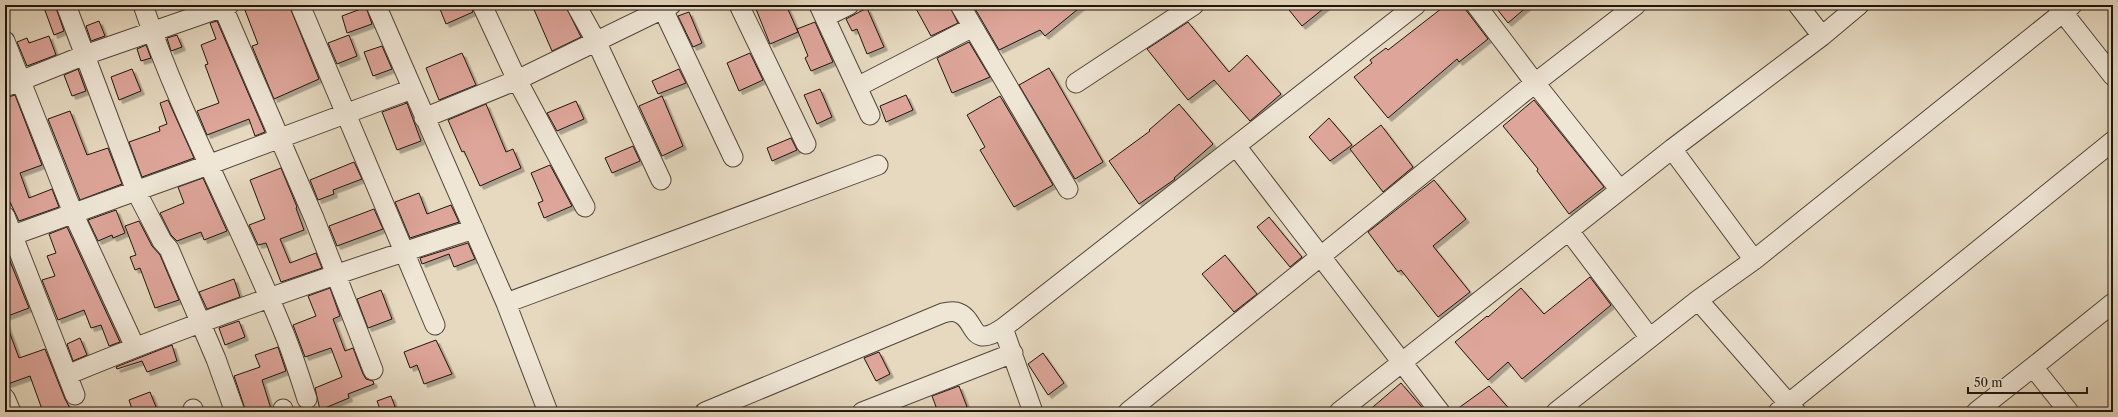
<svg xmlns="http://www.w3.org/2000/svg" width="2118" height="417" viewBox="0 0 2118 417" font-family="'Libre Caslon Text',serif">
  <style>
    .building { fill: #dea59a; stroke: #1e150d; filter: url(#shadow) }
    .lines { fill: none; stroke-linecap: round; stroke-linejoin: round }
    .minor-casing { stroke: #50463a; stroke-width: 21 }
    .minor { stroke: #efe6d6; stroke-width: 19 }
  </style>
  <defs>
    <filter id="shadow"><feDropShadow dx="3.5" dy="3.5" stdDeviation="0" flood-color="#0004"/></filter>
  </defs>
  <rect width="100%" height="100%" fill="#e6d9c0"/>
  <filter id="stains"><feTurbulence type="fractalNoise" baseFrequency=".005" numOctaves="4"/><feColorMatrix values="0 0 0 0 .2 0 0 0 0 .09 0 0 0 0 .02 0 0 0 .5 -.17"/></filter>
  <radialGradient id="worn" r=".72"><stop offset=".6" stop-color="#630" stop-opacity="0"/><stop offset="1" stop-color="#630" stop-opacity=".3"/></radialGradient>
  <!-- building -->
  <path class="building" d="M43 5H55L64 31 54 35Z
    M243 5H289L319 79 274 99 252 46 258 44Z
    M450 5H471L473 12 446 24 440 9Z
    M532 5H565L581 37 552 51Z
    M766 5H786L798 32 770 44 756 9Z
    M914 5H949L958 23 931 36Z
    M978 5H1083L1045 36 1040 30 999 50 974 7Z
    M1285 5H1328L1302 26Z
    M1446 5H1462L1488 39 1459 62 1457 59 1388 118 1354 77 1372 63 1370 60 1386 48 1388 50Z
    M1494 5H1529L1508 23Z
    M366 7 372 24 347 33 342 16Z
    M867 8 884 47 867 54 857 29 852 31 846 19Z
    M689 12 702 43 693 47 678 16Z
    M99 21 105 36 91 41 86 26Z
    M217 21 265 132 255 136 249 119 207 135 197 111 219 103 205 65 208 64 201 45 216 39 210 23Z
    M815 22 833 62 811 71 805 58 808 56 797 29Z
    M1188 22 1229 72 1247 55 1281 94 1250 121 1214 80 1188 100 1147 49Z
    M177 35 182 47 171 51 167 38Z
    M349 35 357 56 337 64 328 43Z
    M49 36 56 55 27 66 17 42 27 38 29 43Z
    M969 42 990 77 952 93 937 58Z
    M146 45 151 58 141 61 137 49Z
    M382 46 392 69 373 76 364 52Z
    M462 53 476 85 439 100 426 68Z
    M750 53 763 80 739 91 727 63Z
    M1049 68 1103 162 1075 179 1019 85Z
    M78 69 86 91 72 96 64 75Z
    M132 69 141 91 119 100 111 77Z
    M679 69 686 83 658 94 652 81Z
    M820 89 832 117 817 124 804 95Z
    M15 95 42 165 20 173 29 198 52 189 59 207 19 221 10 202 5 203V98Z
    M906 95 913 110 886 122 880 106Z
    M662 96 683 146 662 156 639 106Z
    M1000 96 1053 185 1014 207 980 150 985 147 967 115Z
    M168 100 194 158 142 177 129 142 160 131 159 127 167 124 160 103Z
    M1534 100 1604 187 1569 214 1537 171 1538 169 1503 126Z
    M576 101 584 119 557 131 547 113Z
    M407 103 421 141 397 150 382 112Z
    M486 104 506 152 513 149 521 168 480 186 464 151 462 152 448 120Z
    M1179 104 1213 144 1174 178 1175 179 1139 204 1109 161 1150 131 1149 130Z
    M70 111 87 155 108 148 122 184 80 200 48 119Z
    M1329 118 1352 145 1330 161 1309 137Z
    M1381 125 1413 167 1383 192 1350 149Z
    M791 138 797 150 772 161 767 148Z
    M633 146 640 161 612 173 605 158Z
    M354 162 362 179 333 190 334 194 318 200 310 180Z
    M550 165 572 206 544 218 538 203 543 201 531 173Z
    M281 168 297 207 296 208 304 230 280 239 290 263 316 253 322 268 281 282 266 243 258 245 249 225 265 219 250 180Z
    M203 178 227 231 204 240 201 232 177 241 171 235 160 213 184 203 178 187Z
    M1434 180 1466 219 1433 246 1470 292 1438 317 1401 270 1398 272 1368 232Z
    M419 193 427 214 451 205 459 222 410 238 395 202Z
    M374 209 383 229 337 246 329 226Z
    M116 210 125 233 113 238 112 235 98 241 88 220Z
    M1269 217 1302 257 1290 267 1257 227Z
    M139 221 152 246 160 255 179 300 155 308 140 268 135 270 130 257 136 255 125 226Z
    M67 227 120 342 109 346 101 325 91 328 84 310 58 320 42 280 55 276 47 256 56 253 49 234Z
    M468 243 475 259 454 267 449 254 422 264 420 258Z
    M5 249 29 308 5 317Z
    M1225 255 1257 294 1234 312 1202 274Z
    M1590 277 1611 305 1522 379 1508 362 1488 380 1455 342 1487 316 1488 317 1521 288 1544 314Z
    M234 279 240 297 207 309 199 292Z
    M330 288 340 316 333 319 345 351 353 348 363 374 366 379 373 381 374 384 348 394 349 398 320 410 315 388 342 377 331 348 305 357 293 325 316 316 308 296Z
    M381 290 392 319 368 328 357 299Z
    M239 321 245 337 225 345 219 328Z
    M6 323 19 358 45 349 65 399 72 412H43L30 376 5 385Z
    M80 338 87 355 73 361 67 344Z
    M436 340 452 374 424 384 417 365 410 368 404 352Z
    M172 345 177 361 147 372 142 361 117 369 116 367Z
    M278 347 286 371 262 380 272 412H246L234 376 260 367 255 355Z
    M879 352 890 374 876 381 864 358Z
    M1043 353 1064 383 1048 395 1028 364Z
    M1401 383 1426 412H1367Z
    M959 386 969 412H938L932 396Z
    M1489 386 1512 412H1453Z
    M150 392 158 412H133L129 400Z
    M391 396 397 412H381L377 401Z"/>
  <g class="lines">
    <defs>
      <path id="minor" d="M66 5 136 191 162 241 169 249 216 359 235 412
        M143 5C181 118 240 223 284 333 293 355 300 377 307 399
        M222 5 314 218 373 370
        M300 5 435 325
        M376 5 506 303 548 412
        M482 5 517 80 585 207
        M576 5 596 41 661 180
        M661 5 733 157
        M739 5 806 144
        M819 5 870 115
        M960 5 1068 189
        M1476 5 1535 83 1620 190
        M1798 5 1822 36
        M2057 5 2113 76
        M825 17 849 5
        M5 41 73 213 135 347
        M1076 83 1194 5
        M5 87 85 55 229 5
        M857 87 973 27
        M424 118 517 80 671 5
        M1236 146 1440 412
        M1672 149 1754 260
        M5 216 75 395
        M1569 231 1650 338
        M5 238 208 165 412 89
        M1698 300 1796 412
        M506 303 878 165
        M1003 328 1416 5
        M67 375C200 320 337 273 474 229
        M5 398 11 412
        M193 409 194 412
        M283 409 284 412
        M705 412 943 313C947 312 952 311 956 312 978 318 968 351 1003 328L1033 412
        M862 412 1013 353
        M1128 412 1535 83 1636 5
        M1339 412 1672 149 1822 36 1859 5
        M1556 412 1698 300 1754 260 2072 5
        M1778 412 2113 141
        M1976 412 2033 367
        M2069 412 2033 367 2113 303"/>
    </defs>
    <!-- minor casing -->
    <use href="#minor" class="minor-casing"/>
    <!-- minor -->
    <use href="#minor" class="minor"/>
  </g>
  <!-- margin -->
  <rect width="2118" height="417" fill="none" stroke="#e6d9c0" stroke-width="20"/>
  <rect x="6" y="6" width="2106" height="405" fill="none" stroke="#1e150d" stroke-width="2"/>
  <rect x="10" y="10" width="2098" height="397" fill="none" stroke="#1e150d"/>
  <!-- scale -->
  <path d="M1968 387v6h119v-6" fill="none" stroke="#1e150d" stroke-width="2"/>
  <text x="1974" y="387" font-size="12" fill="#1e150d" stroke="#efe6d6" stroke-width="3" paint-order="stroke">50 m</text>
  <rect width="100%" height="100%" filter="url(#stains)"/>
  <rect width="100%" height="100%" fill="url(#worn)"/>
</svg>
